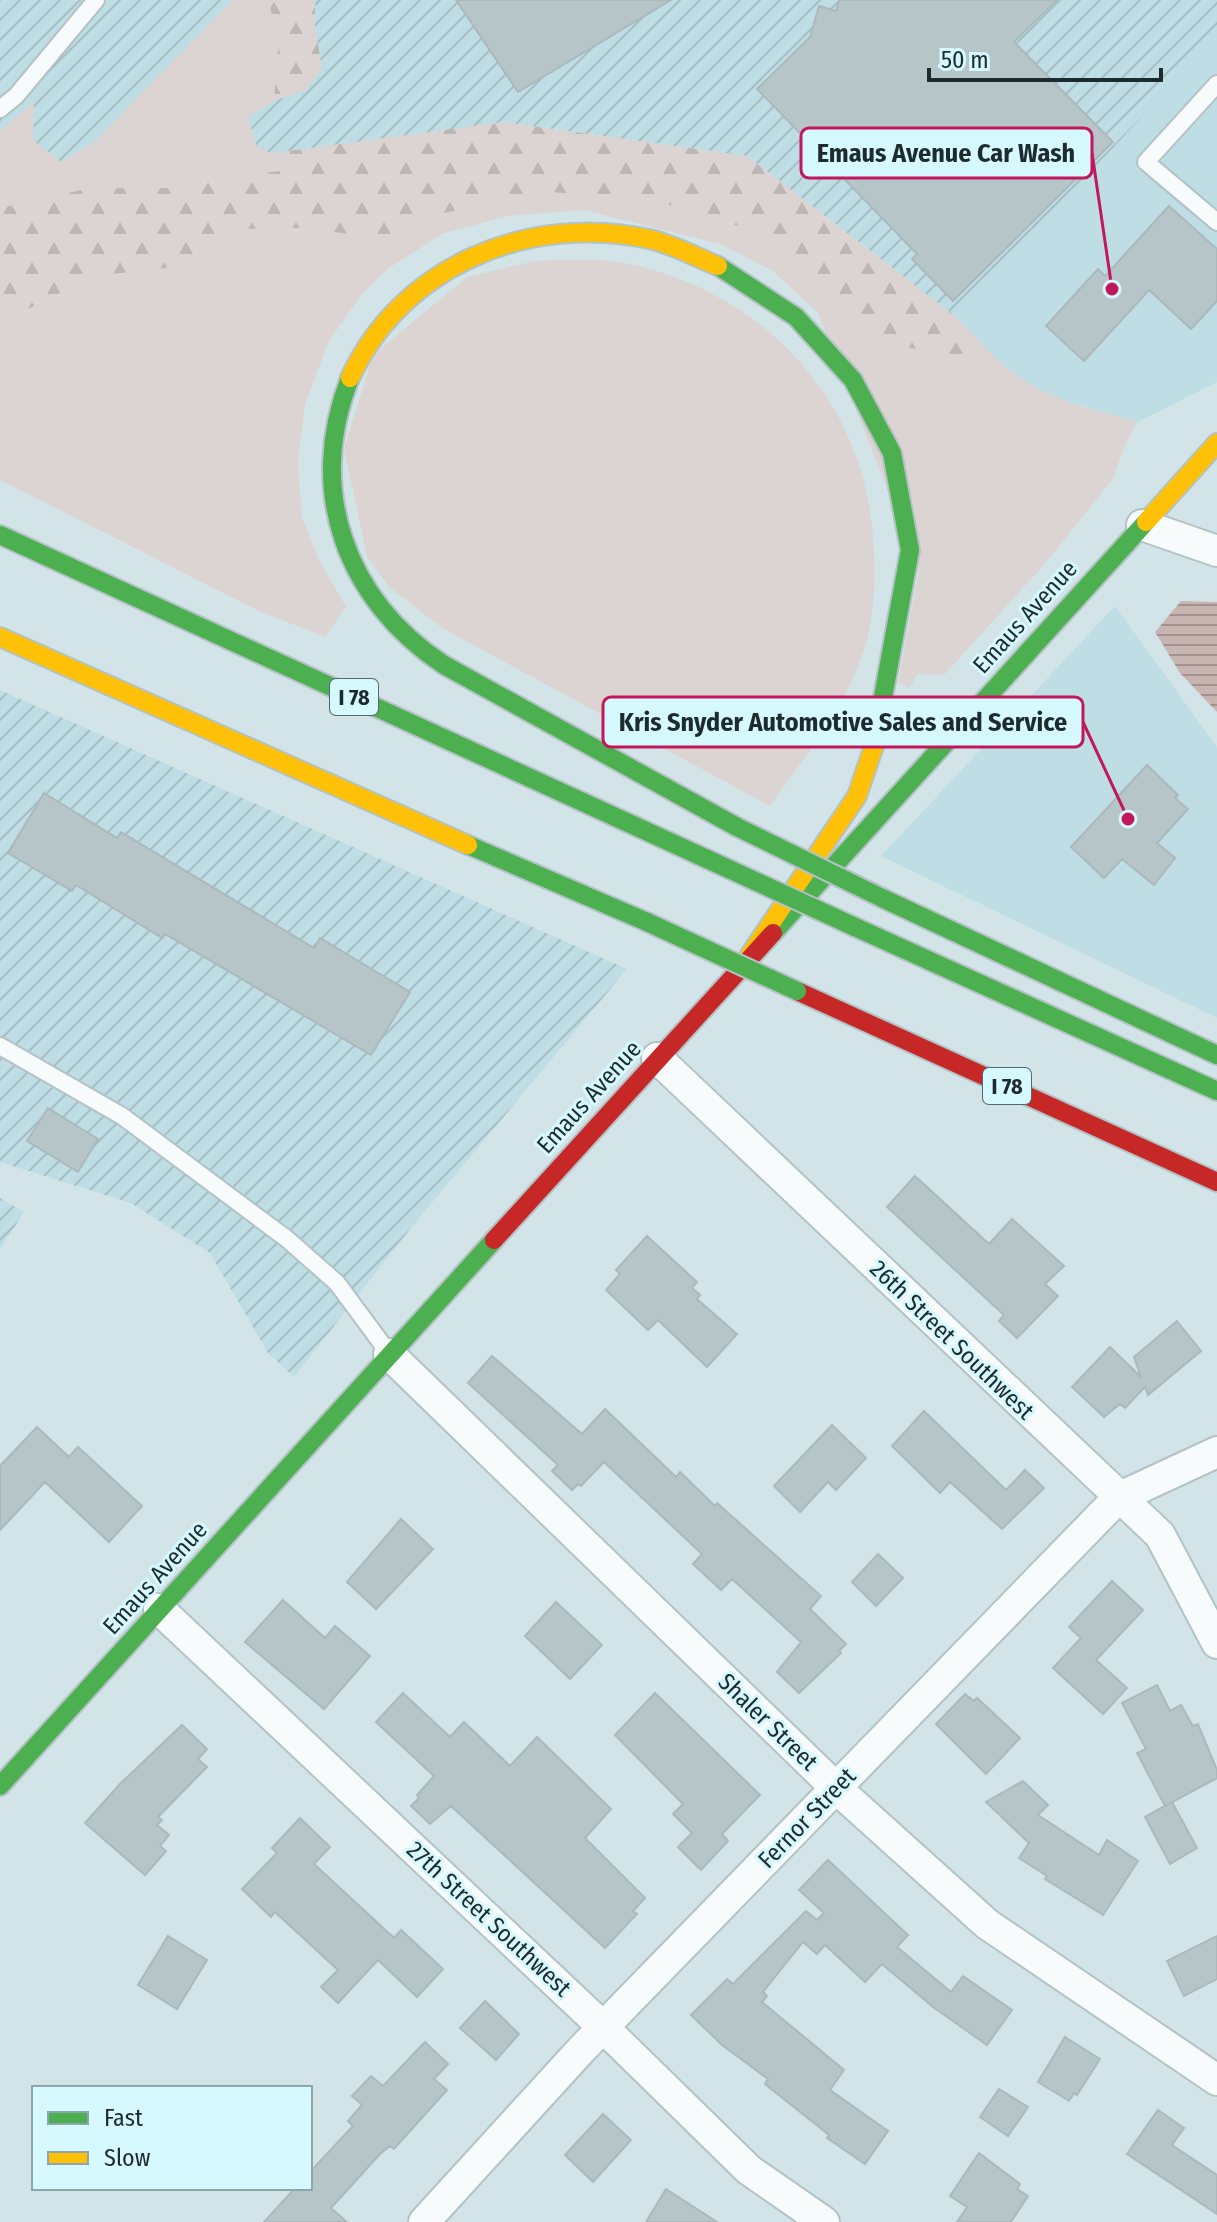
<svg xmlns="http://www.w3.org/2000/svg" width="1217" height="2222" viewBox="0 0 1217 2222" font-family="'Fira Sans Condensed',sans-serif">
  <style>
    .built { fill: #bfdde4 }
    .industrial { fill: url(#industrial-furrows) }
    .grass { fill: #dcd4d3 }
    .forest { fill: url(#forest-firs) }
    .water { fill: url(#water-rules) }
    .building { fill: #b6c5c8; stroke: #abb9bc; stroke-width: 2 }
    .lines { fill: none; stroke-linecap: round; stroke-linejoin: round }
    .lane-casing { stroke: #b3c2c5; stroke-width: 20 }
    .street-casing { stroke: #b3c2c5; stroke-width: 34 }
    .fast-casing { stroke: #b3c2c5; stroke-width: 22 }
    .slow-casing { stroke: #b3c2c5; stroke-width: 22 }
    .jam-casing { stroke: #b3c2c5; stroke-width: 22 }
    .lane { stroke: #f8fbfc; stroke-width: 16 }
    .street { stroke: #f8fbfc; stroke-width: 30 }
    .fast { stroke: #4caf50; stroke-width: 18 }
    .slow { stroke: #ffc107; stroke-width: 18 }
    .jam { stroke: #c62828; stroke-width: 18 }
    .fast-bridge-casing { stroke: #b3c2c5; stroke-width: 22; stroke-linecap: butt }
    .fast-bridge { stroke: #4caf50; stroke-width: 18 }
    .labels { text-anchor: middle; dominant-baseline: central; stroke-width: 6; stroke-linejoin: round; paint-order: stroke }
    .shield { fill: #d6f8ff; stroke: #55686d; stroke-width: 2 }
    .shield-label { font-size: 22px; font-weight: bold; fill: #1e2b2e }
    .street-label { font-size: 24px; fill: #1e2b2e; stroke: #d6f8ff }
    .leader { fill: none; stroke: #c2185b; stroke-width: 3 }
    .callout-dot { fill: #c2185b; stroke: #d6f8ff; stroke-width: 3 }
    .callout { fill: #d6f8ff; stroke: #c2185b; stroke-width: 3 }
    .callout-label { font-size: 26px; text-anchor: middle; font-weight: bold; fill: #1e2b2e }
  </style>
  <defs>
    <pattern id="industrial-furrows" width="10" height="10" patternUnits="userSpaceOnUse" patternTransform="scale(2)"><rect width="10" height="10" fill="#bfdde4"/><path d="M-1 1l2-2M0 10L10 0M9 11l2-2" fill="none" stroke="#a4bec4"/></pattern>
    <pattern id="forest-firs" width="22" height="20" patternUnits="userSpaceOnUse" patternTransform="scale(2)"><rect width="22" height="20" fill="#dcd4d3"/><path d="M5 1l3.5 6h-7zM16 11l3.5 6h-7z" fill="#bcb6b5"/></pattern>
    <pattern id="water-rules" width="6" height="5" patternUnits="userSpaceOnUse" patternTransform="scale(2)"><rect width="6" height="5" fill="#c8b4b1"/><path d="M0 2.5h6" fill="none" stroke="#a29390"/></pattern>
  </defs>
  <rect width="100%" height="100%" fill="#d2e4e8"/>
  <!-- built -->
  <path class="built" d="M1217 36V382L1138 422 1045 395 1001 365 956 317Z
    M1115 606 1217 747V1018L881 856Z"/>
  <!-- industrial -->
  <path class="industrial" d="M0 0H1217V36L956 317 747 156 503 122 295 153 61 163 0 153Z
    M0 690 627 969 410 1229 294 1377 268 1353 210 1253 131 1203 0 1162Z
    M0 1198 24 1212 0 1249Z"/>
  <!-- grass -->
  <path class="grass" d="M233 0H269L278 50 274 101 248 117 256 145 296 168 179 188H90L0 208V131L34 101 33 140 61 162 95 141Z
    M549 192 646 198 758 232 807 275 959 356 983 345C1032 398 1072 403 1138 422L1126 442 1113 479 1043 566 944 675 917 674 910 688 898 683 919 570 818 313 773 271 720 244 583 210 507 216 442 234 389 268 362 294 329 341 305 404 298 463 302 517 318 558 346 607 325 637 259 611 0 480V323L94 276 176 267 236 229 299 228 357 235 379 253 429 216Z
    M535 261C571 260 608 257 643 267 779 303 872 415 874 556 875 585 874 618 865 646 846 709 807 753 770 806L442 628 389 587 367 556 344 449 373 355 467 277Z"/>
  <!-- forest -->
  <path class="forest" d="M269 0H315V27L322 68 306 90 274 101 278 50Z
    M503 122 747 156 956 317 983 345 959 356 875 342 758 232 646 198 549 192 429 216 379 253 357 235 299 228 236 229 176 267 94 276 0 323V208L90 188H179L295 168 266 154Z"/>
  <!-- water -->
  <path class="water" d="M1181 601 1217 602V712L1180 673 1155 632Z"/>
  <!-- building -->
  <path class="building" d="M456 0H671L518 92Z
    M839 0H1057L1014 42 1113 142 953 301 912 259 917 254 757 89 810 37 819 6 836 11Z
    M1169 206 1217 249V301L1191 329 1149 290 1084 361 1046 326 1098 269 1105 276Z
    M1147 765 1178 795 1175 798 1188 809 1157 843 1175 858 1154 885 1122 859 1104 878 1071 847Z
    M44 793 117 838 121 832 314 948 320 938 410 992 371 1055 165 934 162 938 76 885 72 891 8 853Z
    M48 1108 98 1139 78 1172 27 1141Z
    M915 1176 989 1244 1012 1219 1064 1266 1045 1284 1058 1296 1017 1338 999 1321 1004 1315 887 1207Z
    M647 1236 697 1282 692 1288 700 1295 697 1299 737 1334 707 1367 658 1320 648 1330 606 1290 620 1274 616 1270Z
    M1177 1321 1201 1351 1148 1395 1145 1387 1125 1408 1120 1404 1104 1417 1072 1387 1110 1347 1141 1377 1134 1357Z
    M492 1356 582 1434 605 1409 676 1477 680 1472 715 1506 717 1503 821 1596 810 1609 846 1644 839 1651 841 1653 799 1693 777 1672 801 1642 732 1579 721 1590 693 1564 702 1554 604 1462 581 1486 578 1484 572 1490 552 1471 558 1465 468 1383Z
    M924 1411 1006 1490 1025 1470 1044 1488 1002 1529 950 1482 940 1493 892 1446Z
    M832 1425 866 1458 836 1490 828 1482 800 1512 774 1486Z
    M37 1427 69 1457 78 1447 142 1506 109 1542 45 1482 0 1530V1466Z
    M401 1519 433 1549 376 1609 347 1582Z
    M878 1554 903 1578 876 1606 852 1582Z
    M1112 1581 1143 1610 1096 1660 1127 1688 1103 1714 1053 1668 1081 1638 1069 1627Z
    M283 1600 325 1638 335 1626 370 1656 324 1709 245 1642Z
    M556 1602 602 1645 570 1679 525 1636Z
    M1157 1685 1170 1711 1181 1705 1193 1726 1198 1724 1217 1770V1778L1165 1806 1137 1753 1146 1749 1122 1703Z
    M403 1693 450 1737 464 1722 510 1766 537 1737 611 1809 585 1838 645 1898 633 1911 637 1914 605 1948 451 1806 430 1824 411 1806 419 1798 417 1795 434 1776 376 1722Z
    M655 1693 760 1795 722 1834 728 1841 701 1870 678 1847 692 1833 673 1814 683 1804 615 1735Z
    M965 1694 974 1701 977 1698 1020 1738 986 1774 936 1724Z
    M182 1725 207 1749 198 1759 207 1767 158 1817 162 1820 157 1825 169 1835 160 1846 166 1851 145 1875 85 1823 120 1784Z
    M1023 1781 1048 1805 1038 1815 1099 1855 1107 1840 1138 1861 1103 1915 1045 1879 1047 1876 1019 1858 1029 1843 986 1802Z
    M1172 1802 1197 1848 1170 1864 1145 1817Z
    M300 1818 330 1847 314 1864 394 1938 401 1930 443 1969 417 1997 378 1960 338 2003 321 1987 338 1970 275 1912 271 1917 242 1889 277 1853 272 1848Z
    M828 1860 908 1935 897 1947 951 1992 963 1976 1012 2010 987 2045 933 2007 882 1964 865 1982 825 1945 817 1954 803 1942 763 1992 767 1996 762 2002 844 2070 830 2090 888 2131 865 2164 827 2138 829 2135 765 2084 768 2079 722 2045 691 2015 727 1979 733 1984 806 1911 817 1920 824 1913 799 1890Z
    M168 1936 207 1960 177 2009 138 1985Z
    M1217 1936V1979L1184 1996 1167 1961Z
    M485 2001 519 2034 496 2060 460 2028Z
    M1065 2037 1100 2059 1077 2095 1074 2093 1069 2101 1038 2082Z
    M425 2042 448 2064 434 2079 447 2090 394 2149 390 2146 380 2154 331 2208 347 2222H264L295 2188H310V2172L353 2126 348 2121 362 2105 352 2096 371 2076 383 2086Z
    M999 2089 1028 2107 1008 2136 980 2117Z
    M1158 2110 1184 2128 1172 2145 1217 2175V2214L1127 2154Z
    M603 2114 631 2140 593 2182 565 2155Z
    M979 2153 1020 2184 1017 2189 1028 2196 1011 2222H957L967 2207 950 2196Z
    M666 2189 717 2222H646Z"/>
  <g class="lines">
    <defs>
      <path id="lane" d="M1217 84 1146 162 1217 222
        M0 109 16 96 96 0
        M0 1046 122 1116 287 1239 337 1283 388 1352"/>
      <path id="street" d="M1142 525 1217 551
        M657 1058 1160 1535 1217 1643
        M389 1354 836 1788 987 1924 1217 2080
        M159 1609 604 2028 749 2170 824 2222
        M424 2222 581 2050 1118 1498 1217 1452"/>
      <path id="fast" d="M718 266 796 317 853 380 892 453 910 550 874 746
        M350 378C306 490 345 599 444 665L737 827
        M0 535 707 859
        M468 845 647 922
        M882 898 1217 1055
        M855 927 1217 1091
        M773 933 1146 522
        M0 1786 494 1240"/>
      <path id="slow" d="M350 378C402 265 530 213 649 239 672 244 696 257 718 266
        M1146 522 1217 443
        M0 637 468 845
        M749 956 857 796 874 746"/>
      <path id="jam" d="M797 991 1217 1182
        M494 1240 773 933"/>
    </defs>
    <!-- lane casing -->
    <use href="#lane" class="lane-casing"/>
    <!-- street casing -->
    <use href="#street" class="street-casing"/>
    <!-- fast casing -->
    <use href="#fast" class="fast-casing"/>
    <!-- slow casing -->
    <use href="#slow" class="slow-casing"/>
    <!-- jam casing -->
    <use href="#jam" class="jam-casing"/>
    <!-- lane -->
    <use href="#lane" class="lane"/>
    <!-- street -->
    <use href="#street" class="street"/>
    <!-- fast -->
    <use href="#fast" class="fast"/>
    <!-- slow -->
    <use href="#slow" class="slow"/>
    <!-- jam -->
    <use href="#jam" class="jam"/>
    <defs>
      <path id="fast-bridge" d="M737 827 882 898
        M707 859 855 927
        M647 922 797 991"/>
    </defs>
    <!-- fast-bridge casing -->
    <use href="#fast-bridge" class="fast-bridge-casing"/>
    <!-- fast-bridge -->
    <use href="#fast-bridge" class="fast-bridge"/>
  </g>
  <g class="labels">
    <!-- shield labels -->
    <g class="shield">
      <rect x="330" y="679" width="48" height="36" rx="6"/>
      <rect x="983" y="1068" width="48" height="36" rx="6"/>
    </g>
    <g class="shield-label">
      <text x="354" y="697">I 78</text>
      <text x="1007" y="1086">I 78</text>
    </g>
    <!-- street labels -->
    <g class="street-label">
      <text transform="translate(1025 617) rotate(-48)">Emaus Avenue</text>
      <text transform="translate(589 1097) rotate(-48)">Emaus Avenue</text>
      <text transform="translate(952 1340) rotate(44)">26th Street Southwest</text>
      <text transform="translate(155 1578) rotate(-48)">Emaus Avenue</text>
      <text transform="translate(768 1722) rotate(44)">Shaler Street</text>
      <text transform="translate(807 1818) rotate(-46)">Fernor Street</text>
      <text transform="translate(489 1919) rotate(43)">27th Street Southwest</text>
    </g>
  </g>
  <!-- callouts -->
  <path class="leader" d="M1112 289L1092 153M1128 819L1083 722"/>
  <g class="callout-dot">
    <circle cx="1112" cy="289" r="8"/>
    <circle cx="1128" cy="819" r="8"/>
  </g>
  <g class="callout">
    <rect x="801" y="128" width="291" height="50" rx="8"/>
    <rect x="603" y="697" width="480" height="50" rx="8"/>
  </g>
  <g class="callout-label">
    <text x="946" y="162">Emaus Avenue Car Wash</text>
    <text x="843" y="731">Kris Snyder Automotive Sales and Service</text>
  </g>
  <!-- legend -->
  <rect x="32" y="2086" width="280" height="104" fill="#d6f8ff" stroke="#8ca6ab" stroke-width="2"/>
  <rect x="48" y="2112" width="40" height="12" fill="#4caf50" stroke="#8ca6ab" stroke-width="2"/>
  <text x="104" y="2126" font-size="24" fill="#1e2b2e">Fast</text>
  <rect x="48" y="2152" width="40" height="12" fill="#ffc107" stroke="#8ca6ab" stroke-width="2"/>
  <text x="104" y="2166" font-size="24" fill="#1e2b2e">Slow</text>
  <!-- scale -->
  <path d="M929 68v12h232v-12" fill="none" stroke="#1e2b2e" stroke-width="4"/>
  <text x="941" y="68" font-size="24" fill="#1e2b2e" stroke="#d6f8ff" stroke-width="6" paint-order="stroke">50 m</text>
</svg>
